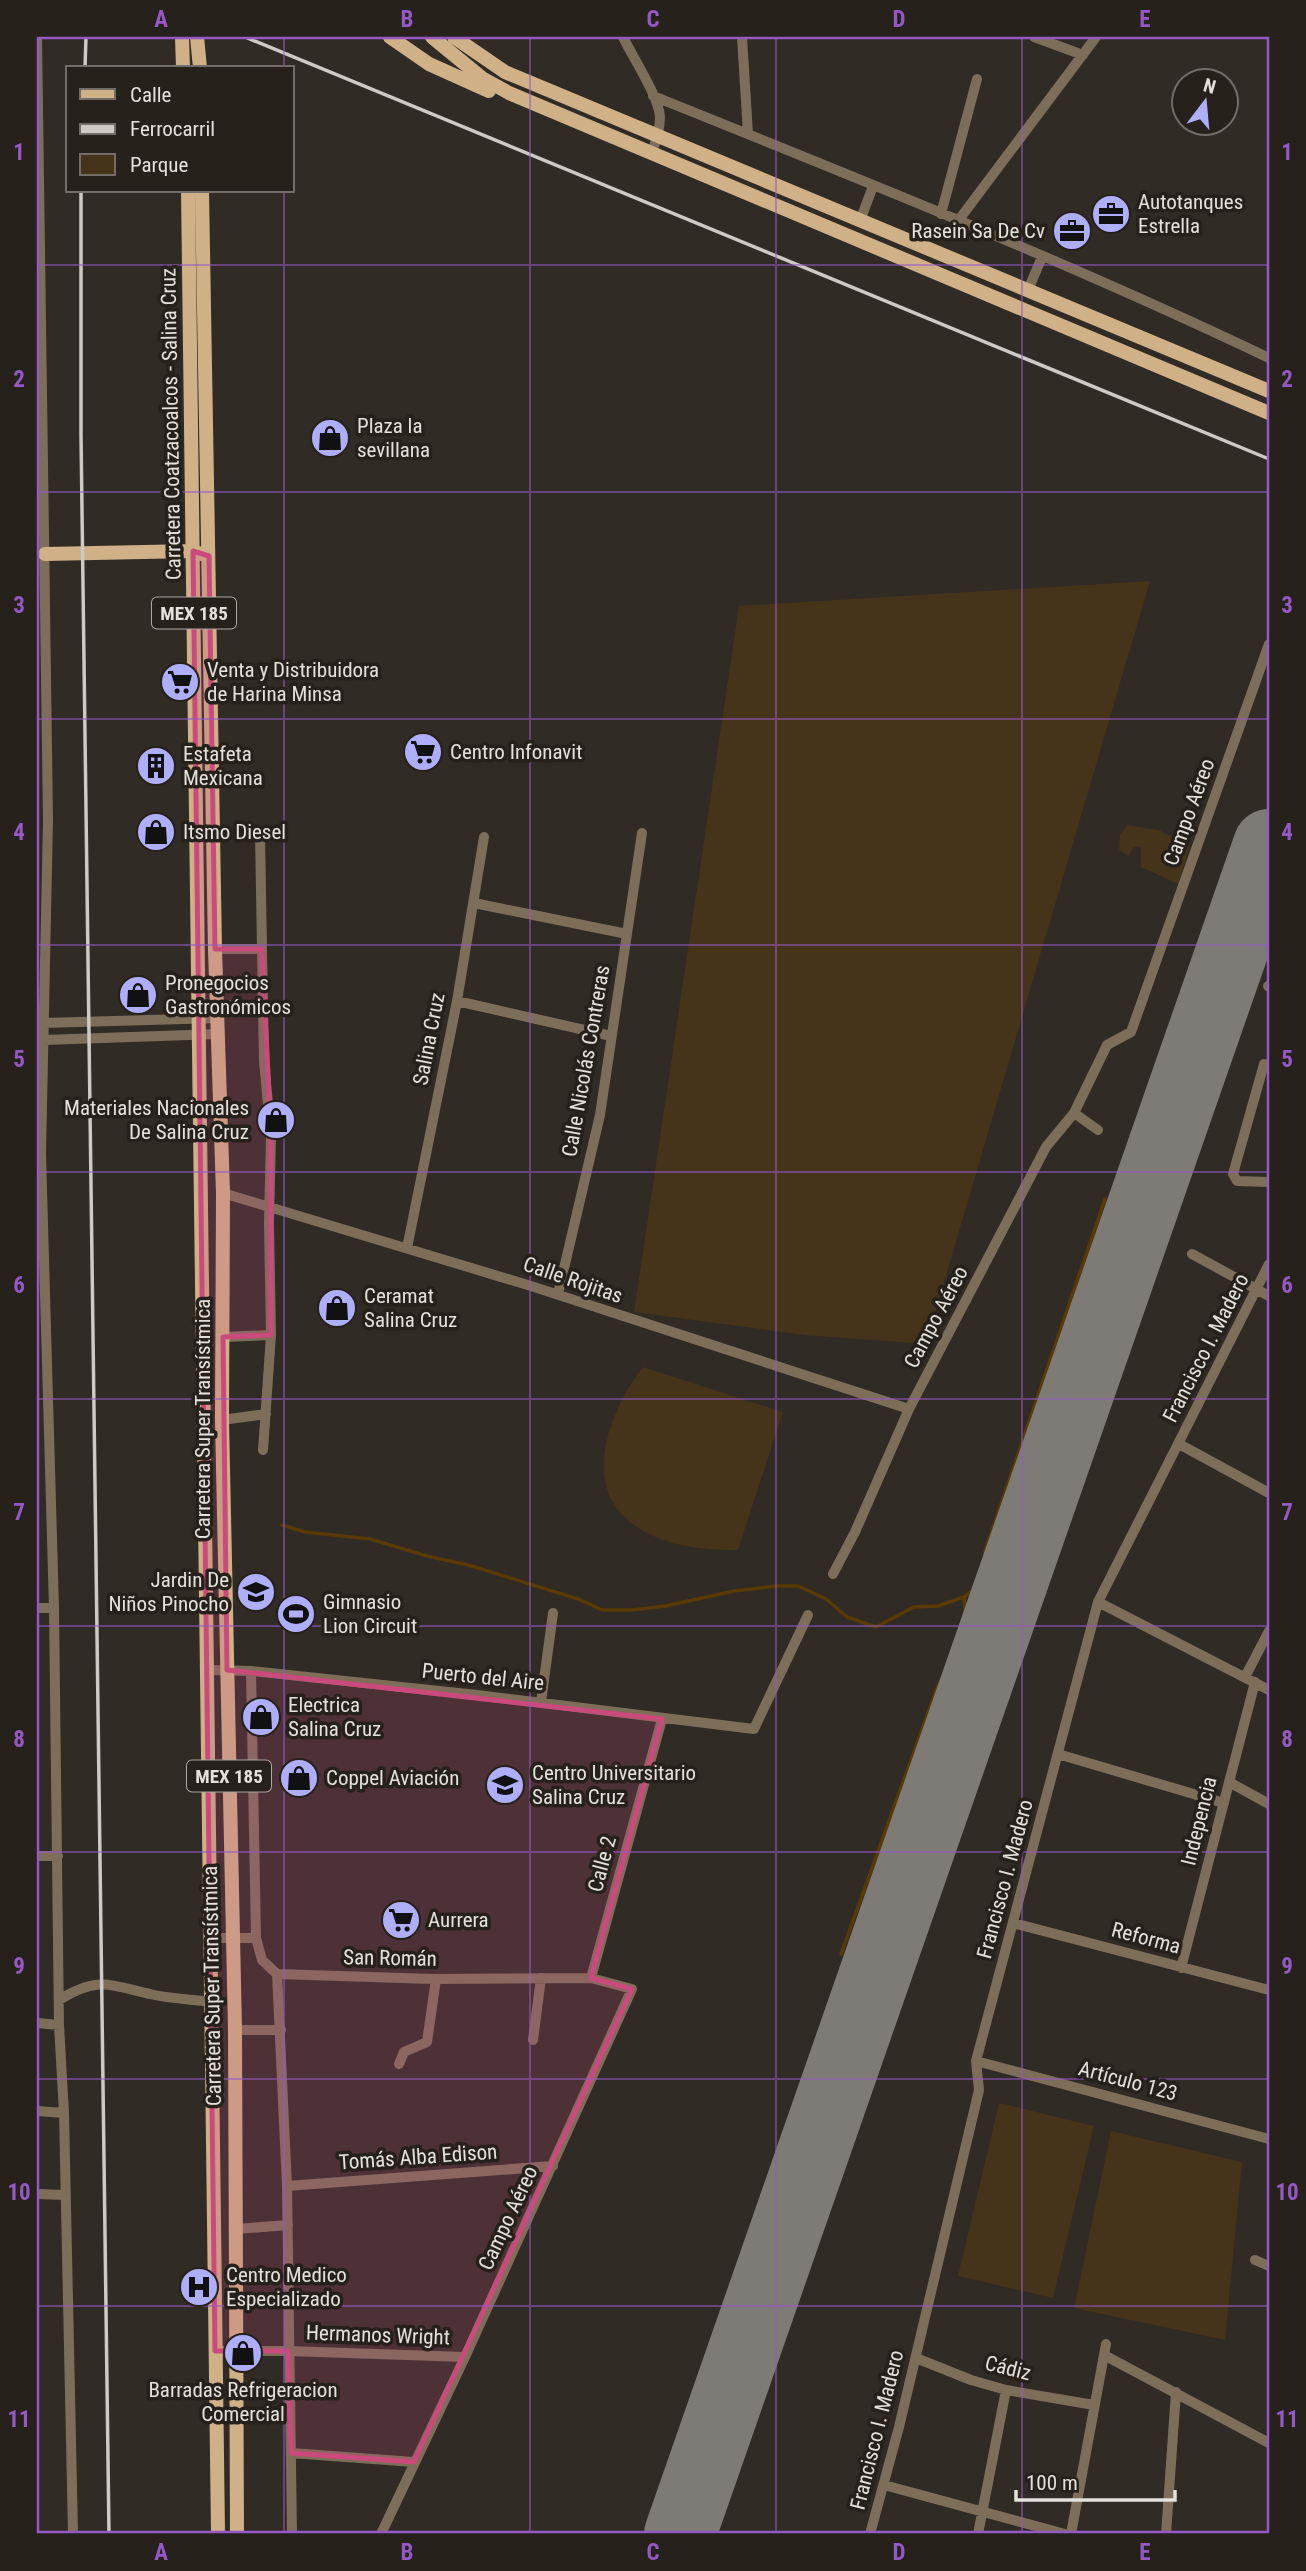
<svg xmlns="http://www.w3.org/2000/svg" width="1306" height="2571" viewBox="0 0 1306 2571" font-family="'Roboto Condensed',sans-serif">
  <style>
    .green { fill: #45331a }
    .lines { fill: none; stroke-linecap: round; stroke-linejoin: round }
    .stream { stroke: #593a04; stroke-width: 3.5 }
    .runway { stroke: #7e7a75; stroke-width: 72 }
    .minor { stroke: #7d6e5a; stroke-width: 10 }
    .major { stroke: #cfb087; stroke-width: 14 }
    .rail { stroke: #cdc9c5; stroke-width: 3.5 }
    .marked { fill: #ca4a7b; fill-opacity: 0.2; stroke: #ca4a7b; stroke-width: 5; stroke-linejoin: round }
    .grid { fill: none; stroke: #9559c6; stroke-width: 2; stroke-opacity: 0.55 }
    .labels { text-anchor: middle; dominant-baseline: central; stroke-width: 7; stroke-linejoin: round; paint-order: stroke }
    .shield { fill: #26211b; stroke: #aba7a2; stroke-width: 2 }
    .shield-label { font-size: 19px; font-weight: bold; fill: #e4e0dc }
    .poi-label { font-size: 21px; fill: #e4e0dc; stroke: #26211b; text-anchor: start }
    .street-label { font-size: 21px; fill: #e4e0dc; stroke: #26211b }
    .neatline { fill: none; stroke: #9559c6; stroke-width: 2.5 }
    .grid-label { font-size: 23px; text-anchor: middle; font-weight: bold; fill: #9559c6 }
  </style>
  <rect width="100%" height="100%" fill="#302b25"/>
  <!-- green -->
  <path class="green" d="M1150 581 926 1344 804 1335 634 1312 739 606Z
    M1127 825 1159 830 1190 846 1178 884 1141 867V847H1134L1129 856 1119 850 1120 835Z
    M643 1367 783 1412 738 1550C657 1552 577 1519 612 1423 620 1402 629 1384 643 1367Z
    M999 2103 1094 2126 1053 2298 958 2276Z
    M1111 2131 1242 2162 1225 2340 1074 2308Z"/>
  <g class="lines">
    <!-- stream -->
    <path class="stream" d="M282 1525 305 1532 370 1539 427 1556 472 1566 581 1600 602 1610H632L665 1606 734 1591 776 1586H798L826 1599 847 1617 876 1627 914 1607 938 1606 964 1597
      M841 1954 937 1688 956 1651 968 1640 964 1597C989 1578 986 1581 985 1551L1105 1199"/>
    <!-- runway -->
    <path class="runway" d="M680 2534 1269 845"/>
    <!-- minor -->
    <path class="minor" d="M37 37 48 820 41 1154 54 1608 59 2025 64 2113 73 2534
      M623 37C632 56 659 97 660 117 660 130 656 142 651 154
      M742 37 748 134
      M1034 37 1083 55
      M653 96C860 179 1068 262 1269 358
      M941 214 977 79
      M860 221 873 186
      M958 221 1096 37
      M1028 290 1042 257
      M260 835 264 1061 271 1136 269 1223 271 1335 263 1450
      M474 903 627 934
      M215 949H262
      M1268 986 1269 987
      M457 1001 611 1036
      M218 1005 263 1006
      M44 1023 219 1018
      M43 1040 219 1034
      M1269 1066 1264 1064 1233 1174 1237 1181 1269 1182
      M1074 1113 1107 1045 1131 1032 1269 644
      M223 1193 531 1286 909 1409
      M407 1248 457 1001 484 837
      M1192 1254 1269 1296
      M558 1294 600 1115 642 833
      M223 1337 271 1335
      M222 1420 266 1414
      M1179 1444 1269 1493
      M833 1574 855 1532 909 1409 1046 1147 1074 1113 1098 1130
      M1098 1602 1269 1690
      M37 1608H54
      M208 1670 251 1671 477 1695 754 1729 808 1615
      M251 1671 256 1938
      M1245 1677 1269 1631
      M541 1702 553 1613
      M1058 1754 1224 1803
      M1229 1782 1269 1804
      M37 1856H58
      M1013 1923 1269 1990
      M210 1938H256L262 1960 277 1974 433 1979 591 1978 632 1989 465 2357 381 2534
      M1181 1968 1255 1682
      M277 1974 287 2186 292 2534
      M591 1978 662 1719
      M59 2000C97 1976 110 1985 150 1994 169 1999 191 1999 211 2002
      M37 2023 59 2025
      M235 2030H281
      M533 2040 541 1978
      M976 2061 1269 2139
      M399 2064 404 2052 427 2042 436 1979
      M37 2111 64 2113
      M287 2186 553 2166
      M37 2194 65 2195
      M236 2229 288 2225
      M1255 2260 1269 2266
      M215 2351H288L465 2357
      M1104 2355 1269 2443
      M916 2358 971 2380 1006 2390 1094 2405
      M291 2453 414 2462
      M884 2485 1065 2534
      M870 2534 899 2427 979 2090 976 2061 1098 1602 1269 1264
      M978 2534 1006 2390
      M1071 2534 1106 2344
      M1166 2534 1176 2392"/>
    <!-- major -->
    <path class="major" d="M182 37 183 68
      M197 37 200 68
      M390 37 429 64 489 91
      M432 37 482 78 509 93 1269 413
      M454 37 505 72 1269 391
      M188 191 218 2534
      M202 191 215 949 223 1193 222 1420 235 2030 237 2534
      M45 554 193 551 201 554"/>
    <!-- rail -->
    <path class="rail" d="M245 37 1269 459
      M85 68 86 37
      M81 191V435L109 2534"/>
  </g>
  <!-- marked area -->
  <path class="marked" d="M193 551 209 556 215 949H262L271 1136V1335L223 1337 227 1670 662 1719 591 1978 632 1989 414 2462 291 2453 288 2351H215Z"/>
  <!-- grid -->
  <path class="grid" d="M284 37V68M530 37V2534M776 37V2534M1022 37V2534M284 191V2534M37 265H1269M37 492H1269M37 719H1269M37 945H1269M37 1172H1269M37 1399H1269M37 1626H1269M37 1852H1269M37 2079H1269M37 2306H1269"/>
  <!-- icons -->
  <defs>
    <symbol id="office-disc" viewBox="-11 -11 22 22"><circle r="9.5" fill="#afaefa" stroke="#26211b"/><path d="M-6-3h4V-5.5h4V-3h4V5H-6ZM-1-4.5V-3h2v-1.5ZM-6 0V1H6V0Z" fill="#111"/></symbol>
    <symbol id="shop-disc" viewBox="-11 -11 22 22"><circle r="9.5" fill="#afaefa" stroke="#26211b"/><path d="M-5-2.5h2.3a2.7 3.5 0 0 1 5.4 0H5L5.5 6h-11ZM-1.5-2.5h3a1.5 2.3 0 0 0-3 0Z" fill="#111"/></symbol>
    <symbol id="supermarket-disc" viewBox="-11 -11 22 22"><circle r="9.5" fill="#afaefa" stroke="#26211b"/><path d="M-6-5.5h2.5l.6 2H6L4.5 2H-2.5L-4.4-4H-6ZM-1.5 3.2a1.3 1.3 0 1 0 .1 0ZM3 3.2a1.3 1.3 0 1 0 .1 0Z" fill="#111"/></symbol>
    <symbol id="building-disc" viewBox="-11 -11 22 22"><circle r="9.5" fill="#afaefa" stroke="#26211b"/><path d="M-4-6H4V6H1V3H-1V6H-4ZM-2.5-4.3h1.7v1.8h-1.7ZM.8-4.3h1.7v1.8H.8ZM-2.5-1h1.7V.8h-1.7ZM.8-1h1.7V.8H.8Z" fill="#111"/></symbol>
    <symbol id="school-disc" viewBox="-11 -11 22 22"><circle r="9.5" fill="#afaefa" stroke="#26211b"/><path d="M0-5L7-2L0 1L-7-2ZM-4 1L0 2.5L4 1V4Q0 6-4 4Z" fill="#111"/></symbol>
    <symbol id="stadium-disc" viewBox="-11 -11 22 22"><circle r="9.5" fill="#afaefa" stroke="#26211b"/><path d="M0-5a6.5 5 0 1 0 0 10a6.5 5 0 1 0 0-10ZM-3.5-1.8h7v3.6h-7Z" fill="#111"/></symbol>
    <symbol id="hospital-disc" viewBox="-11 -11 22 22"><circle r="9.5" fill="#afaefa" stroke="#26211b"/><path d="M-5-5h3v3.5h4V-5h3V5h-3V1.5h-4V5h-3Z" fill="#111"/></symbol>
  </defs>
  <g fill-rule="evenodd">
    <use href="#office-disc" x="1089" y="192" width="44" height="44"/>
    <use href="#office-disc" x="1050" y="209" width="44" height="44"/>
    <use href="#shop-disc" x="308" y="416" width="44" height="44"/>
    <use href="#supermarket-disc" x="158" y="660" width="44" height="44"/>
    <use href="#supermarket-disc" x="401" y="730" width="44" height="44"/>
    <use href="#building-disc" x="134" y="744" width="44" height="44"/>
    <use href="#shop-disc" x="134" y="810" width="44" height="44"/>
    <use href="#shop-disc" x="116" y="973" width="44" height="44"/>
    <use href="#shop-disc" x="254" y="1098" width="44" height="44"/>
    <use href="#shop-disc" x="315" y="1286" width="44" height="44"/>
    <use href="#school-disc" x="234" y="1570" width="44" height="44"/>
    <use href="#stadium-disc" x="274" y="1592" width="44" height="44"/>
    <use href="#shop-disc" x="239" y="1695" width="44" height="44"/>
    <use href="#shop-disc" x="277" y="1756" width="44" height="44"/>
    <use href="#school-disc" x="483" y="1763" width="44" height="44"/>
    <use href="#supermarket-disc" x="379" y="1898" width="44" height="44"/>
    <use href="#hospital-disc" x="177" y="2265" width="44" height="44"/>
    <use href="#shop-disc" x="221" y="2331" width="44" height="44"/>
  </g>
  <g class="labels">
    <!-- shield labels -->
    <g class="shield">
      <rect x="152" y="597.5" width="84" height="31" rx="5"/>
      <rect x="187" y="1760.5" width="84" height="31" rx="5"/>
    </g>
    <g class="shield-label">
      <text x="194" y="613">MEX 185</text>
      <text x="229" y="1776">MEX 185</text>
    </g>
    <!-- poi labels -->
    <g class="poi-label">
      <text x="1138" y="202">Autotanques<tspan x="1138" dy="24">Estrella</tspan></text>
      <text x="1045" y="231" text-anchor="end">Rasein Sa De Cv</text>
      <text x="357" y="426">Plaza la<tspan x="357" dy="24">sevillana</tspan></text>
      <text x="207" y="670">Venta y Distribuidora<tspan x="207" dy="24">de Harina Minsa</tspan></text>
      <text x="450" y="752">Centro Infonavit</text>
      <text x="183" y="754">Estafeta<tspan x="183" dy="24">Mexicana</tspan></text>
      <text x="183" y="832">Itsmo Diesel</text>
      <text x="165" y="983">Pronegocios<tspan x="165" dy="24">Gastronómicos</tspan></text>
      <text x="249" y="1108" text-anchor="end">Materiales Nacionales<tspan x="249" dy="24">De Salina Cruz</tspan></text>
      <text x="364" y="1296">Ceramat<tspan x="364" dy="24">Salina Cruz</tspan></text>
      <text x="229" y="1580" text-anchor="end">Jardin De<tspan x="229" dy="24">Niños Pinocho</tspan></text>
      <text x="323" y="1602">Gimnasio<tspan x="323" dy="24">Lion Circuit</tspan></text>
      <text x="288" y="1705">Electrica<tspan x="288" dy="24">Salina Cruz</tspan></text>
      <text x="532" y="1773">Centro Universitario<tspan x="532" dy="24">Salina Cruz</tspan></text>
      <text x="326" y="1778">Coppel Aviación</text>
      <text x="428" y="1920">Aurrera</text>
      <text x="226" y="2275">Centro Medico<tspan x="226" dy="24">Especializado</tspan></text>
      <text x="243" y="2390" text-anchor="middle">Barradas Refrigeracion<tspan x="243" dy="24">Comercial</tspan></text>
    </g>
    <!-- street labels -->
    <g class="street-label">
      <text transform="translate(171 424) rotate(-91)">Carretera Coatzacoalcos - Salina Cruz</text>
      <text transform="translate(1189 812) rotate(-70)">Campo Aéreo</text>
      <text transform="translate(429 1039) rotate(-79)">Salina Cruz</text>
      <text transform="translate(586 1061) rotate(-80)">Calle Nicolás Contreras</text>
      <text transform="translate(573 1280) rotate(19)">Calle Rojitas</text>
      <text transform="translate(936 1317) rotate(-62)">Campo Aéreo</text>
      <text transform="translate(1206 1348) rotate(-63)">Francisco I. Madero</text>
      <text transform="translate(203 1419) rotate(-90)">Carretera Super Transístmica</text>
      <text transform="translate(483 1677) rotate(6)">Puerto del Aire</text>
      <text transform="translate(1199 1821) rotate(-76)">Indepencia</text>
      <text transform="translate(602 1864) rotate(-75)">Calle 2</text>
      <text transform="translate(1005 1879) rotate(-75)">Francisco I. Madero</text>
      <text transform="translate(1146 1938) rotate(15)">Reforma</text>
      <text transform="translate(390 1958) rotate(1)">San Román</text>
      <text transform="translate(212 1986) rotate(-91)">Carretera Super Transístmica</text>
      <text transform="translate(1128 2081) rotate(15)">Artículo 123</text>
      <text transform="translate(418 2157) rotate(-4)">Tomás Alba Edison</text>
      <text transform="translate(508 2218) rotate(-65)">Campo Aéreo</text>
      <text transform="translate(378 2335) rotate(2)">Hermanos Wright</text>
      <text transform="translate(1008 2368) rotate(14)">Cádiz</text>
      <text transform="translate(877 2430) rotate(-76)">Francisco I. Madero</text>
    </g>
  </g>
  <!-- border -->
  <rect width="1306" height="2571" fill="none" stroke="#26211b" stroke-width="77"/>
  <!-- legend -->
  <rect x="66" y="66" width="228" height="126" fill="#26211b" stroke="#726d68" stroke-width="2"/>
  <rect x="80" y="89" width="35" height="10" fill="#cfb087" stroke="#726d68" stroke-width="2"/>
  <text x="130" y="102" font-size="21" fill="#e4e0dc">Calle</text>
  <rect x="80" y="124" width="35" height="10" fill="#cdc9c5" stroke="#726d68" stroke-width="2"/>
  <text x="130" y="136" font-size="21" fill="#e4e0dc">Ferrocarril</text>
  <rect x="80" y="154" width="35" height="21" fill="#45331a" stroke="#726d68" stroke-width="2"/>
  <text x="130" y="172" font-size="21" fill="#e4e0dc">Parque</text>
  <!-- north arrow -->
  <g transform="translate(1205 102) rotate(16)"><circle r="33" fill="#26211b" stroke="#726d68" stroke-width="2"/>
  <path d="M0-5L12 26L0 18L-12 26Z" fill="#afaefa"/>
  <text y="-10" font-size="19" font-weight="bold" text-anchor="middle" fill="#e4e0dc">N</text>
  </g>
  <!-- scale -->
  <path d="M1016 2490v10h159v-10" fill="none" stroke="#e4e0dc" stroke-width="3.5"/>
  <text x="1026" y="2490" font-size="21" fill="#e4e0dc" stroke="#26211b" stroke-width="5" paint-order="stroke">100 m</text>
  <rect x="38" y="38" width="1230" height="2494" class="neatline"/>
  <g class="grid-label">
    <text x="161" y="27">A</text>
    <text x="407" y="27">B</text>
    <text x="653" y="27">C</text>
    <text x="899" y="27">D</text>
    <text x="1145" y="27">E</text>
    <text x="19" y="160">1</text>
    <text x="1287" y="160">1</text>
    <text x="19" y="387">2</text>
    <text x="1287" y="387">2</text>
    <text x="19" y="613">3</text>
    <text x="1287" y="613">3</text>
    <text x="19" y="840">4</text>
    <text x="1287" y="840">4</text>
    <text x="19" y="1067">5</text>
    <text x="1287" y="1067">5</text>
    <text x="19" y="1293">6</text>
    <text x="1287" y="1293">6</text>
    <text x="19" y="1520">7</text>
    <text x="1287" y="1520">7</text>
    <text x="19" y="1747">8</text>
    <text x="1287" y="1747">8</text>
    <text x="19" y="1974">9</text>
    <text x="1287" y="1974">9</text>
    <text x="19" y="2200">10</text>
    <text x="1287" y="2200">10</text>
    <text x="19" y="2427">11</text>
    <text x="1287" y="2427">11</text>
    <text x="161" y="2560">A</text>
    <text x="407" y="2560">B</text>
    <text x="653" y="2560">C</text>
    <text x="899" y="2560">D</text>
    <text x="1145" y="2560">E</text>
  </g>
</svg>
